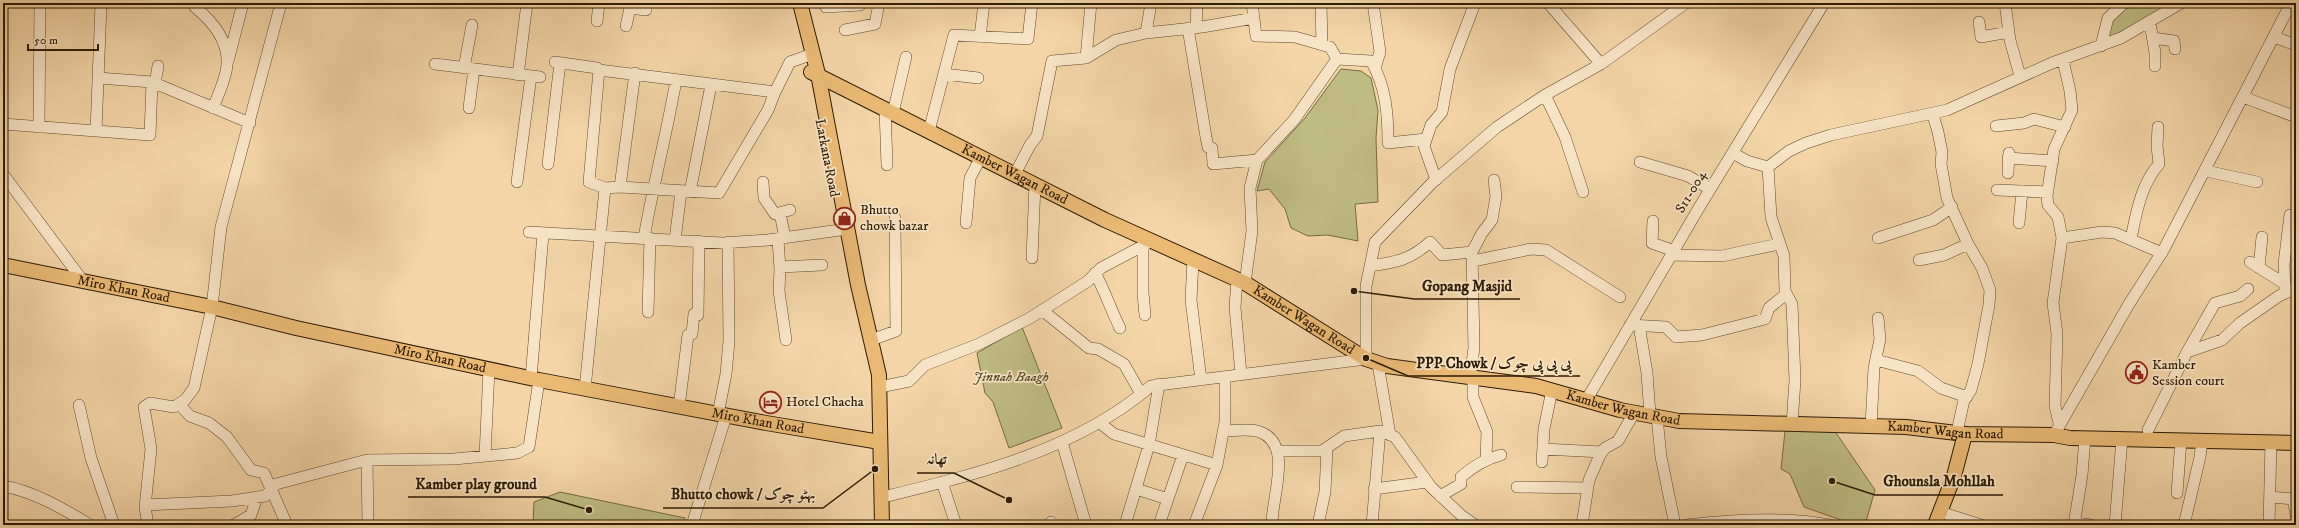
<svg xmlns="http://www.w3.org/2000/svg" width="2299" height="528" viewBox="0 0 2299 528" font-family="'IM FELL DW Pica',Amiri,serif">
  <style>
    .green { fill: #bfbc84; stroke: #766b44 }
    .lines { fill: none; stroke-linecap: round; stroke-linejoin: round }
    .minor-casing { stroke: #5e492d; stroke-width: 12 }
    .major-casing { stroke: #2d1a04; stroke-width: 16 }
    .minor { stroke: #f7e4c6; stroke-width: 11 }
    .major { stroke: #eaba74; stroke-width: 14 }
    .labels { text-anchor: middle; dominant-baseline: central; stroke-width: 3.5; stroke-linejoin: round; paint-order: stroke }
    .street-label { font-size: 14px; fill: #2d1a04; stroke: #f7e4c6 }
    .poi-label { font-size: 14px; fill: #2d1a04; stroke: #f7e4c6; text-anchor: start }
    .park-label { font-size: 14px; font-style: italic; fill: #594b2a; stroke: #f7e4c6 }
    .leader { fill: none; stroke: #2d1a04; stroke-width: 1.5 }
    .callout-dot { fill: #2d1a04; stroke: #f7e4c6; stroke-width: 1.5 }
    .callout-label { font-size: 15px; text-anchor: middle; font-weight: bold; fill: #2d1a04; stroke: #f7e4c6; stroke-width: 3.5; stroke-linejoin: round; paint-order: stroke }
  </style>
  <rect width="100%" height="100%" fill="#f3d5a7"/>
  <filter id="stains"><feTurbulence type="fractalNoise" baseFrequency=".005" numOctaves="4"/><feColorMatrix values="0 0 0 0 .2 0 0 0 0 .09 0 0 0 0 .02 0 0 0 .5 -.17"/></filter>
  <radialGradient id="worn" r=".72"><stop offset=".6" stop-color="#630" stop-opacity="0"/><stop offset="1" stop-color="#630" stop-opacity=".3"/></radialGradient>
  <!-- green -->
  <path class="green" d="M2128 3H2173L2123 34 2106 38 2109 23Z
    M1341 69 1361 71 1371 78 1378 110 1376 138 1378 202 1355 204 1358 241 1328 235 1308 236 1291 228 1285 209 1269 189 1257 191 1265 162 1305 118Z
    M1022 327 1062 428 1009 448 993 402 985 393 977 353Z
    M1834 430 1875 490 1865 525H1855L1804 507 1790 474 1781 469 1785 431Z
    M560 492 685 518 683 525H533L534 502Z"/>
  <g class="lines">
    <defs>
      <path id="minor" d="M195 3V7C212 21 229 41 227 65 226 79 218 95 213 108
        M825 3 826 7 860 5
        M1252 3 1256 36 1295 37 1330 47 1337 59
        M1321 3 1322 45
        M1373 3 1380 52 1375 68
        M1548 3 1601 64
        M2005 3 2010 40 2020 76
        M597 21 599 3
        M1979 22 1981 37 2009 32
        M2150 23 2155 53V66
        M626 26 630 8 646 10V3
        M1188 28 1206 137 1208 147 1212 148 1213 164 1257 160
        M1196 28 1197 3
        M845 30 875 24 879 3
        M1146 33 1151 3
        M980 37 984 3
        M2274 37 2296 45
        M2153 38 2174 41 2175 49
        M2101 46 2108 18 2124 3
        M1086 58 1091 3
        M228 61 243 3
        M555 62 597 68 599 70 775 92 790 62 807 56
        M435 64 540 77
        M464 68 472 25
        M599 70 589 182 605 188 620 187 719 193 768 110 775 92
        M944 74 978 78
        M518 75 527 3
        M98 78 152 82 250 123
        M155 84 158 66
        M1545 95 1565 137 1583 192
        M2243 97 2296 117
        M469 108 474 69
        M885 109 887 165
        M893 113 906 57
        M1933 115 1938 132 1942 152 1941 164 1947 198 1968 244 1982 268 1990 290 1989 305 1978 364 1971 390 1964 400 1957 432
        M3 124 150 135 152 82
        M1996 126 2024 123 2034 119 2065 127
        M39 127 40 3
        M96 131 101 5 99 3
        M929 131 954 35 1028 39 1032 3
        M1733 153 1747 161 1768 167
        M2008 158 2053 161
        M1640 162 1688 176 1710 189
        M548 164 560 63
        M1768 167 1789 151 1806 143 1831 135 1947 110 2052 63 2121 38 2181 3
        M1768 167 1771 217 1784 256 1785 291 1792 304 1795 380 1792 425
        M2206 171 2257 182
        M2008 173 2009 153
        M3 174 83 281
        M1015 174 1030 145 1037 136 1052 61 1086 58 1116 40 1146 33 1202 27 1254 18
        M1436 180 1424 146 1431 125 1442 112 1450 69 1475 3
        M517 182 531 76
        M763 182 764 198 775 214 790 210
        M620 187 635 73
        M1997 190 2048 192
        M690 192 711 85
        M780 213 785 238
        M1653 221 1652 243 1674 251
        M966 223 970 178 981 157
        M2019 223 2022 191
        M529 232 722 243 768 240 840 230
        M644 238C653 185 667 133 676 80
        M1878 238 1933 220 1952 207
        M2062 238 2102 232 2115 233 2162 253
        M778 239 780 269 779 291 786 340
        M2131 239C2136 214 2141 184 2159 164L2157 146 2158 127
        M675 240 681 192
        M1143 244V293L1145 315
        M1671 255 1722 256 1779 244
        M1032 258 1035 184
        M1193 260 1191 300 1201 380
        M1919 260 1944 255 1968 244
        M1473 261 1531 249 1546 250 1620 297
        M2250 262 2285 284
        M1370 266C1397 262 1410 260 1430 242L1442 255 1472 252
        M780 267 822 265
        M2259 268 2262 237
        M1095 273C1105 291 1111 310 1120 328
        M1237 280 1235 307 1241 374
        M1245 283 1252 231 1250 188 1257 160 1294 120 1337 59 1371 61C1386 86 1388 114 1388 143L1426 139
        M2285 293 2284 264 2290 215
        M1042 310 1089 348 1098 349 1124 364 1141 394
        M648 312 650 238
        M1630 325 1666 327 1676 337 1702 335 1765 319 1769 308 1786 294
        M1639 325 1647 373 1650 415
        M871 340 896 331 895 218
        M2187 352 2222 340 2240 323 2279 296 2296 288
        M1876 360 1918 371 1941 388 1967 397
        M1378 364 1390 435
        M531 378 543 234
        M1470 378 1474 348 1472 252 1482 233 1492 220 1496 196 1494 180
        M1473 378V397L1487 432 1486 459
        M880 387 909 381 925 365 979 344 1030 318 1088 281 1101 268 1150 242
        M585 389 605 188
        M1587 399 1700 206 1824 3
        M179 404 190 416 209 423 227 437 251 470 264 473 287 525
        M79 405 91 458 114 525
        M679 407 688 335 692 334 694 314 698 315 699 241
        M718 414 726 374 729 341 728 242
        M1657 417 1661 457 1675 525
        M1100 423 1114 434 1217 465
        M2059 423 2055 406 2057 334 2053 303 2062 238 2058 217 2048 205 2047 196 2054 149 2072 110 2070 91 2063 60
        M1871 426 1874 368 1880 339 1878 318
        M2148 430 2187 352 2215 303 2240 296 2248 289
        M1223 431C1234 431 1250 428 1260 432 1294 444 1271 499 1272 525
        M2054 435 2129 304 2164 249 2291 3
        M1062 442 1086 525
        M1543 449 1602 452
        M1279 451H1322L1344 436 1380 431 1395 437 1431 487 1462 516 1475 525
        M485 456 489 369
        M367 460 368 525
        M1542 462 1544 429 1552 390
        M942 482 956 525
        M3 486C33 491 64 509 90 525
        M1517 487 1588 488
        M1136 489 1168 499
        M1374 489 1427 482
        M2177 493 2181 440
        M1440 496 1461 484V477C1474 466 1485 459 1501 455
        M883 497C977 474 1075 451 1151 386L1366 359V286L1375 242 1433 182 1497 127 1545 95 1601 64 1686 3
        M2270 497 2293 499 2296 515
        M145 505 232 501 265 496 276 484 367 460 454 459 517 453 529 447 539 380
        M1940 512 1981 525
        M1051 522 1052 525
        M2075 523 2091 525
        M148 525 145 507 151 449 144 407 150 403 174 407 185 400 194 388 212 307 221 227 281 3
        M234 525 251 515 257 497
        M692 525 726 416
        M1125 525 1149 445 1159 384
        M1159 525 1183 455
        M1194 525 1217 465 1225 422V377
        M1318 525 1325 492 1327 448
        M1372 525 1380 431
        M1582 525 1589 480 1600 455 1605 448 1618 441 1634 413
        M1686 525C1731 520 1786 516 1830 525
        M2074 525 2082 475 2085 438
        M2115 525 2122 439
        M2184 525 2200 457 2202 440
        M2269 525 2271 442"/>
      <g id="major">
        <path d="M800 3 818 74 858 285 879 375 882 525"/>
        <path id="s1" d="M811 72 1105 220 1245 283 1366 359 1387 366 1536 386 1620 410 1679 421 1906 427 1965 434 2054 435 2070 438 2296 443"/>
        <path id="s2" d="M3 265 212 307 296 328 539 380 766 423 880 442"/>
        <path d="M1935 525 1954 476 1965 434"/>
      </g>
    </defs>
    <!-- minor casing -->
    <use href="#minor" class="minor-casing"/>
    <!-- major casing -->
    <use href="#major" class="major-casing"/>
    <!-- minor -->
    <use href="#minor" class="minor"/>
    <!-- major -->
    <use href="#major" class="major"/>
  </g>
  <!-- icons -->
  <defs>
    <symbol id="shop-ring" viewBox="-11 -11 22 22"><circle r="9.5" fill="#f7e4c6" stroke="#8f2418" stroke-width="1.5"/><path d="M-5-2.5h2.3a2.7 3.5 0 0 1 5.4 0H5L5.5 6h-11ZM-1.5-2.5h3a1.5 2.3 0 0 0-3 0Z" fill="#8f2418"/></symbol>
    <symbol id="civic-ring" viewBox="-11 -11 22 22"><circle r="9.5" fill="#f7e4c6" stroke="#8f2418" stroke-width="1.5"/><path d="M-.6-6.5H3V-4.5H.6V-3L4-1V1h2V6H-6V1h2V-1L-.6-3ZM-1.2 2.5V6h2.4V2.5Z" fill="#8f2418"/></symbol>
    <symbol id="hotel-ring" viewBox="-11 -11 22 22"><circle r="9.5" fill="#f7e4c6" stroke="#8f2418" stroke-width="1.5"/><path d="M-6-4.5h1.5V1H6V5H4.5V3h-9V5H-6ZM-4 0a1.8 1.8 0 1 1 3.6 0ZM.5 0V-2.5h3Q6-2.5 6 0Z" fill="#8f2418"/></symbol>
  </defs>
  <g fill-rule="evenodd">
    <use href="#shop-ring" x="832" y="206" width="25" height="25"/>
    <use href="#civic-ring" x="2124" y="360" width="25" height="25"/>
    <use href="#hotel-ring" x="758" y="390" width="25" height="25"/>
  </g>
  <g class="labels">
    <!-- street labels -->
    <g class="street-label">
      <text transform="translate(827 158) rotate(79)">Larkana Road</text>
      <text stroke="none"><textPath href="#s1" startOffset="228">Kamber Wagan Road</textPath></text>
      <text transform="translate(1691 192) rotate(-59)">S11-004</text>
      <text stroke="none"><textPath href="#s2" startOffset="123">Miro Khan Road</textPath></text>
      <text stroke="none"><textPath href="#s1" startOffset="552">Kamber Wagan Road</textPath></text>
      <text stroke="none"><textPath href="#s2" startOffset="447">Miro Khan Road</textPath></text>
      <text stroke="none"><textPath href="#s1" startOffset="888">Kamber Wagan Road</textPath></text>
      <text stroke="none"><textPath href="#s2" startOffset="771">Miro Khan Road</textPath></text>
      <text stroke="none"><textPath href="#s1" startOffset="1212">Kamber Wagan Road</textPath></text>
    </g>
    <!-- poi labels -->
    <g class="poi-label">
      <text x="860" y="210">Bhutto<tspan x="860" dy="16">chowk bazar</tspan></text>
      <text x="2152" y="365">Kamber<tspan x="2152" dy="16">Session court</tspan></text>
      <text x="786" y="402">Hotel Chacha</text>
    </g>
    <!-- park labels -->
    <g class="park-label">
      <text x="1011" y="377">Jinnah Baagh</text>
    </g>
  </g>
  <!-- callouts -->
  <path class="leader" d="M1354 291L1414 299H1520M1366 358L1408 376H1580M1009 500L954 473H917M1832 481L1875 495H2003M589 510L545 497H408M875 469L823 508H663"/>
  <g class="callout-dot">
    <circle cx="1354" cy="291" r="4"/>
    <circle cx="1366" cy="358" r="4"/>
    <circle cx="1009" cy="500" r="4"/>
    <circle cx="1832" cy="481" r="4"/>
    <circle cx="589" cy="510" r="4"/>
    <circle cx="875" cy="469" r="4"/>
  </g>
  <g class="callout-label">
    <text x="1467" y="291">Gopang Masjid</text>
    <text x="1494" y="368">PPP Chowk / پی پی پی چوک</text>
    <text x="936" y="464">تھانہ</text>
    <text x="1939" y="486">Ghounsla Mohllah</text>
    <text x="476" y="489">Kamber play ground</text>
    <text x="743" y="499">Bhutto chowk / بہٹو چوک</text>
  </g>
  <!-- margin -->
  <rect width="2299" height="528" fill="none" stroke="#f3d5a7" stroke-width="16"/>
  <rect x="4" y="4" width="2291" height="520" fill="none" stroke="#2d1a04" stroke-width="2"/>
  <rect x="8" y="8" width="2283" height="512" fill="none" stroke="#2d1a04"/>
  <!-- scale -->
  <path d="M28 44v6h70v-6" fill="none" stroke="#2d1a04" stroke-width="2"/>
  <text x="34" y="44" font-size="12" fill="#2d1a04" stroke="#f7e4c6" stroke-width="3" paint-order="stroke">50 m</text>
  <rect width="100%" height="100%" filter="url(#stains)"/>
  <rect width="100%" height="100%" fill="url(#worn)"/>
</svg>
